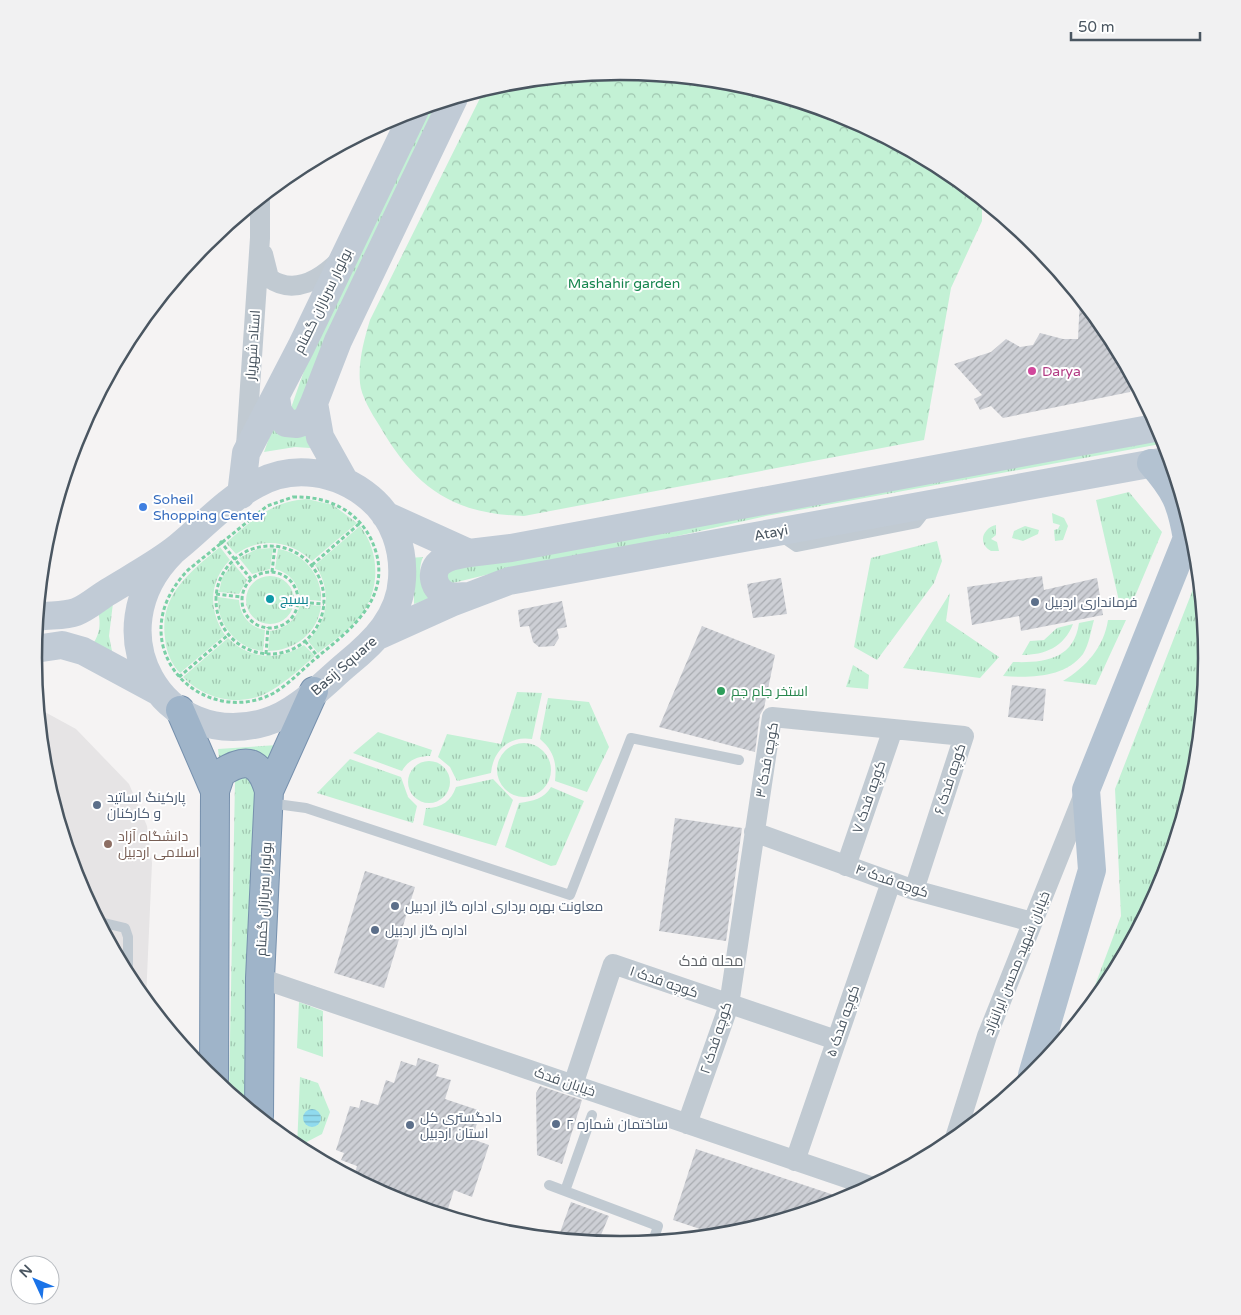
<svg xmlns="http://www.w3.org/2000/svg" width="1241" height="1315" viewBox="0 0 1241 1315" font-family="'Varela Round',Cairo,sans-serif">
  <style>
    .education { fill: #e6e4e5 }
    .grass { fill: url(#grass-tufts) }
    .park { fill: url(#park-crowns) }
    .water { fill: url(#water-rules) }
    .building { fill: url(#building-hatch) }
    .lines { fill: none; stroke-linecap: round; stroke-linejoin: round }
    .trunk-casing { stroke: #7690ad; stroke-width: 30 }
    .path { stroke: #7ad0a6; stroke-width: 3; stroke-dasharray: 4 2.5; stroke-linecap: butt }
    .service { stroke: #c1cad2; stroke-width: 10 }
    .minor { stroke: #c1cad2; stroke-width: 20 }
    .secondary { stroke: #c1cbd6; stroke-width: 28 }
    .primary { stroke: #b3c2d1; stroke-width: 28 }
    .trunk { stroke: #9fb4c9; stroke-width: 28 }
    .hotel-dot { fill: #d1479c; stroke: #fff; stroke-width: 2 }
    .shop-dot { fill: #3f7fe0; stroke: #fff; stroke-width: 2 }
    .culture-dot { fill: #0f9aa8; stroke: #fff; stroke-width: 2 }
    .service-dot { fill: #5c6f8a; stroke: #fff; stroke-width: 2 }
    .leisure-dot { fill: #2e9e5b; stroke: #fff; stroke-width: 2 }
    .education-dot { fill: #8d6e63; stroke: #fff; stroke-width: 2 }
    .labels { text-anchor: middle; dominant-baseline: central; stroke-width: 4; stroke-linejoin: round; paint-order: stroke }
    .park-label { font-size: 14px; fill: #17864f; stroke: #fff }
    .street-label { font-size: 14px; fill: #4a5661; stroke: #fff }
    .hotel-label { font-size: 14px; fill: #b23c85; stroke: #fff; text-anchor: start }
    .shop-label { font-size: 14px; fill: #366cbe; stroke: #fff; text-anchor: start }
    .culture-label { font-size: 14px; fill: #0d838f; stroke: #fff; text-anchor: start }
    .service-label { font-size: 14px; fill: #4e5e75; stroke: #fff; text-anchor: start }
    .leisure-label { font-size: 14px; fill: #27864d; stroke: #fff; text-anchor: start }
    .education-label { font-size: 14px; fill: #785e54; stroke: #fff; text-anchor: start }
    .neighbourhood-label { font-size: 15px; fill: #5f6368; stroke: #fff }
    .rim { fill: none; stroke: #4a5661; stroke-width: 2.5 }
  </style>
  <defs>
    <pattern id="grass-tufts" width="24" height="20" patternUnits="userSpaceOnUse" patternTransform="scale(1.25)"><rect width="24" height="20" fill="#c3f1d5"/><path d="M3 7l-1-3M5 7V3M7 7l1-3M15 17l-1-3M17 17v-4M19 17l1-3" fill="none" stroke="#a0c6b0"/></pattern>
    <pattern id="park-crowns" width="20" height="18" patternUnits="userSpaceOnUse" patternTransform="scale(1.25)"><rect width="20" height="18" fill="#c3f1d5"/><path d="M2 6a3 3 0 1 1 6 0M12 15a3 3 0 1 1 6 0" fill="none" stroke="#a0c6b0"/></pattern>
    <pattern id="water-rules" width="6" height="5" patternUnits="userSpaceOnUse" patternTransform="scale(1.25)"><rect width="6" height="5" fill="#90daee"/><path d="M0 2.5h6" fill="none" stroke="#78b4c4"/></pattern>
    <pattern id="building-hatch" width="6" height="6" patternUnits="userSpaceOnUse" patternTransform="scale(1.25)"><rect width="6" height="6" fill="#cdcfd5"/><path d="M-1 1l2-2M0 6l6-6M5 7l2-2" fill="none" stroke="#a8abb0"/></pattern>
  </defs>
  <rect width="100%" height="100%" fill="#f5f3f3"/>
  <!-- education -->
  <path class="education" d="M43 711 76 729 129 784 147 826 152 863 146 999 132 983 78 882 45 772 39 712Z"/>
  <!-- grass -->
  <path class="grass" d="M439 102 299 415 291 408 305 368 426 106Z
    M274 424 309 426 310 448 295 447 264 452Z
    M1163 434 1166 443 766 516 642 544 531 564 457 582 447 584 444 570Z
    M1129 492 1162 532 1133 601H1119L1096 500Z
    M307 499 333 505 357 523 312 561C290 540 261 537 236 554L226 543C251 521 272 501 307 499Z
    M1052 513 1064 518 1068 526 1063 540 1055 541 1054 530 1058 529 1060 525 1053 523Z
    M996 525V535L991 539 997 542 999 551H991C977 543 983 528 996 525Z
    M360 526C381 553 380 591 360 617 348 631 332 642 318 653L308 641C329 620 332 590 315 565Z
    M1025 526 1039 530 1038 534 1023 541 1012 538 1014 531Z
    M937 541 942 561 934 583 877 660 854 647 871 558Z
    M220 547 230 560C209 581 208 610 225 635L180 673C171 664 166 651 165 638 159 595 190 572 220 547Z
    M273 548 270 569 252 574 239 558 257 549Z
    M278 549C303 552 323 576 321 601L300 599C299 584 290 573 275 569Z
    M423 557C417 571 421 586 429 599L414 604V583L409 558Z
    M233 563 247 580 239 594 219 592 222 578Z
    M1199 574 1207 658 1196 772 1162 882 1108 984 1085 1012 1121 916 1115 789Z
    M246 600a24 24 0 1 1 48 0a24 24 0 1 1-48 0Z
    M950 593 946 621 999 657 980 678 903 668Z
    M218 597 239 600C240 615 249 627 265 630L263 651C237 649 216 623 218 597Z
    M113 603 109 636 113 656 92 645C100 634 101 624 98 611Z
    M300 604 321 606C318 633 294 651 268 651L270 631C285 629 297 620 300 604Z
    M1094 620C1091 630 1089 645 1083 654 1065 678 1029 678 1003 676L1013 662C1043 663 1074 660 1079 623Z
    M1108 620H1126L1096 685 1063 681C1086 667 1104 647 1108 620Z
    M1073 624C1064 647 1045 655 1022 655L1030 641 1044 640 1057 628Z
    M228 638C250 660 279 661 304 645L315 656C301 668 287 681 272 690 244 708 206 701 183 677Z
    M853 665 869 675 868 689 846 687Z
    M517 692 542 693 532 739C509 735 493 751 491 773L457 781 450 767 438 757 447 734 501 744Z
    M548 698 589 702 609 747 587 792 555 781C557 763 554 751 540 739Z
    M378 732 432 750 430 756C418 756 408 760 402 771L353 753Z
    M497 770a27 27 0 1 1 54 0a27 27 0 1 1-54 0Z
    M278 745 272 765 220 767 218 749Z
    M350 759 401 777 408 797 417 806 413 823 317 793Z
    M408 782a21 21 0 1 1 42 0a21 21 0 1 1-42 0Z
    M243 773 259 780 247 1106 229 1092 235 782 237 775Z
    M493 779 513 800 496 846 423 825 426 808C442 808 451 801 456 787Z
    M551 787 584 801 556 865 551 866 505 847 519 803C533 801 544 799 551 787Z
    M299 1002 323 1011V1057L297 1048Z
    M300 1077 318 1083 330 1112 322 1134 297 1147Z"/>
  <!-- park -->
  <path class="park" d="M621 71 735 82 845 116 947 170 982 199V221L951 288 924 440 524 516C451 514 415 487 379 425 372 414 361 396 360 383 358 362 364 340 370 320L485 88 506 82Z"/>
  <!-- water -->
  <path class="water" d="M303 1118a9 9 0 1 1 18 0a9 9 0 1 1-18 0Z"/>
  <!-- building -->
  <path class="building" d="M1080 297 1109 332 1134 379 1130 392 1003 418 991 406 980 410 974 399 982 395 954 364 991 352 1006 339 1020 347 1033 345 1040 333 1063 339H1078Z
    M1042 576 1044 590 1097 578 1103 615 1021 631 1019 616 972 625 967 587Z
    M781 578 787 614 753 618 747 584Z
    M562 601 567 627 557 629 559 638 554 646 539 647 533 642 529 626 520 627 518 610Z
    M702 626 775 655 764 708 760 715 755 752 659 727Z
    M1012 685 1046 689 1043 721 1008 717Z
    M675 818 742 828 726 941 659 931Z
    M365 871 415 887 384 988 334 973Z
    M418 1058 439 1065 436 1076 451 1080 445 1099 481 1111 472 1139 489 1145 472 1197 454 1190 446 1215 396 1199 354 1177 357 1166 341 1160 344 1153 336 1150 350 1106 359 1108 361 1100 378 1105 386 1080 394 1083 401 1061 416 1066Z
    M540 1086 582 1100 562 1164 537 1155 536 1093Z
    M696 1149 846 1199 735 1233 707 1236 709 1232 673 1220Z
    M571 1202 609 1216 598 1242 558 1238Z"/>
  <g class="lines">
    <defs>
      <path id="trunk" d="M180 710 215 791 214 1079
        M215 791 221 773C247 756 260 761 269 791
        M259 1116 260 978 269 791 314 691"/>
    </defs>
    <!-- trunk casing -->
    <use href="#trunk" class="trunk-casing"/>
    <!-- path -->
    <path class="path" d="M293 497C326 496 356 509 371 539 397 594 353 628 316 658 302 670 288 685 272 694 229 716 175 693 163 646 156 617 168 591 188 570L267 506Z
      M220 541 251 579
      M216 600a54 54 0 1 1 108 0a54 54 0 1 1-108 0Z
      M312 565 360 523
      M272 572 275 546
      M242 600a28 28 0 1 1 56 0a28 28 0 1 1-56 0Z
      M216 594 242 597
      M297 602 324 604
      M305 641 319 658
      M266 654 268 627
      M179 677 228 635"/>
    <!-- service -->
    <path class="service" d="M780 536 796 547 917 523 928 509
      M269 803 306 808 570 895 631 738 739 760
      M100 922 125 928 128 937V974
      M549 1185 658 1226 653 1241
      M565 1191 592 1115"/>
    <!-- minor -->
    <path class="minor" d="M263 254 269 278C294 296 321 279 340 260
      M246 446 260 238V198
      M754 832 914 890 1032 922
      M846 866 893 729
      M260 978 870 1186
      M573 1085 613 964 836 1040
      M687 1124 729 1005 772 717 964 736 914 890
      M955 1138 987 1036 1084 794
      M795 1161 891 882"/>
    <!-- secondary -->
    <path class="secondary" d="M276 397 278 411 286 423 297 424 306 421 314 403
      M344 480 320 437 314 403 338 341 454 98
      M241 495 246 453 301 347 415 110
      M385 515 469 553 511 548 1160 427
      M469 553C459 555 449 556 442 561 428 570 433 591 449 596 455 597 463 596 469 596
      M38 617C49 615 65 616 76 612 87 608 98 598 108 592 129 579 153 566 173 551 200 530 224 502 255 485 292 463 338 471 370 498 394 518 404 549 402 579 400 617 374 642 347 664 322 685 297 713 266 722 161 753 93 631 172 552
      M380 635 451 603 509 581 1171 460
      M35 649 62 645 83 651 159 692"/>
    <!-- primary -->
    <path class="primary" d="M1151 463C1175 490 1181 503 1187 539
      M1032 1075 1092 870 1086 790 1191 528"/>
    <!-- trunk -->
    <use href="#trunk" class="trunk"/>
  </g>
  <!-- markers -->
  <circle class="hotel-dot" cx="1032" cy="371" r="5"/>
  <circle class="shop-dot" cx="143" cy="507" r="5"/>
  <circle class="culture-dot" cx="270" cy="599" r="5"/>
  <g class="service-dot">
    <circle cx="1035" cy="602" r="5"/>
    <circle cx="97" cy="805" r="5"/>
    <circle cx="395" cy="906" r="5"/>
    <circle cx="375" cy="930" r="5"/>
    <circle cx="556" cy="1124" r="5"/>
    <circle cx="410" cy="1125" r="5"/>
  </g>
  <circle class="leisure-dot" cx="721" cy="691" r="5"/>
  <circle class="education-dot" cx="108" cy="844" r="5"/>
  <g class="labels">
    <!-- park labels -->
    <g class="park-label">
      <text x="624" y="283">Mashahir garden</text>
    </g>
    <!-- street labels -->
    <g class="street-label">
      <text transform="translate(323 301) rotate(-64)">بولوار سربازان گمنام</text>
      <text transform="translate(253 345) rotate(-86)">استاد شهریار</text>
      <text transform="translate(771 533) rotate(-11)">Atayi</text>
      <text transform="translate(344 666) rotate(-41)">Basij Square</text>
      <text transform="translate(767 760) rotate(-80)">کوچه فدک ۳</text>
      <text transform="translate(950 779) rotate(-72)">کوچه فدک ۶</text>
      <text transform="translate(869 797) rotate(-71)">کوچه فدک ۷</text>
      <text transform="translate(892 881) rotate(19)">کوچه فدک ۴</text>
      <text transform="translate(264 899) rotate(-87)">بولوار سربازان گمنام</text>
      <text transform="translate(1017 963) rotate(-68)">خیابان شهید محسن ایراننژاد</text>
      <text transform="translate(664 982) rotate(19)">کوچه فدک ۱</text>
      <text transform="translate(843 1021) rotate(-71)">کوچه فدک ۵</text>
      <text transform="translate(716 1038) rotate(-72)">کوچه فدک ۲</text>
      <text transform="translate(565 1082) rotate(19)">خیابان فدک</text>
    </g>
    <!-- hotel labels -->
    <g class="hotel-label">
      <text x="1042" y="371">Darya</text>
    </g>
    <!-- shop labels -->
    <g class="shop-label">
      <text x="153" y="499">Soheil<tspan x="153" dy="16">Shopping Center</tspan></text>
    </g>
    <!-- culture labels -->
    <g class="culture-label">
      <text x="280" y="599">بسیج</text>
    </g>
    <!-- service labels -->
    <g class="service-label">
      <text x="1045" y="602">فرمانداری اردبیل</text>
      <text x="107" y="797">پارکینگ اساتید<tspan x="107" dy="16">و کارکنان</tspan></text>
      <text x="405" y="906">معاونت بهره برداری اداره گاز اردبیل</text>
      <text x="385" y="930">اداره گاز اردبیل</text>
      <text x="420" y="1117">دادگستری کل<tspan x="420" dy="16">استان اردبیل</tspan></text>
      <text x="566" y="1124">ساختمان شماره ۲</text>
    </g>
    <!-- leisure labels -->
    <g class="leisure-label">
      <text x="731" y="691">استخر جام جم</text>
    </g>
    <!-- education labels -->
    <g class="education-label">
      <text x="118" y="836">دانشگاه آزاد<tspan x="118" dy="16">اسلامی اردبیل</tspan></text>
    </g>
    <!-- neighbourhood labels -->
    <g class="neighbourhood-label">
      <text x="711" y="961">محله فدک</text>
    </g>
  </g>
  <!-- crop -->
  <path d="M0 0H1241V1315H0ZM42 658a578 578 0 1 1 1156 0a578 578 0 1 1-1156 0Z" fill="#f1f1f2" fill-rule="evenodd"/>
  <path class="rim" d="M42 658a578 578 0 1 1 1156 0a578 578 0 1 1-1156 0Z"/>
  <!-- north arrow -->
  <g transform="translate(35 1280) rotate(314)"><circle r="24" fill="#ffffff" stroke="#b7bbc0"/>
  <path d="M0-4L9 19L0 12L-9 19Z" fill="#1a73e8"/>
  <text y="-8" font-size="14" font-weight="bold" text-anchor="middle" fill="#4a5661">N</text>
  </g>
  <!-- scale -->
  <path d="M1071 32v8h129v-8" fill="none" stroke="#4a5661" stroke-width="2.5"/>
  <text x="1078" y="32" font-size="15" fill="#4a5661" stroke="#ffffff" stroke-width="4" paint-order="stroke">50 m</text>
</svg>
